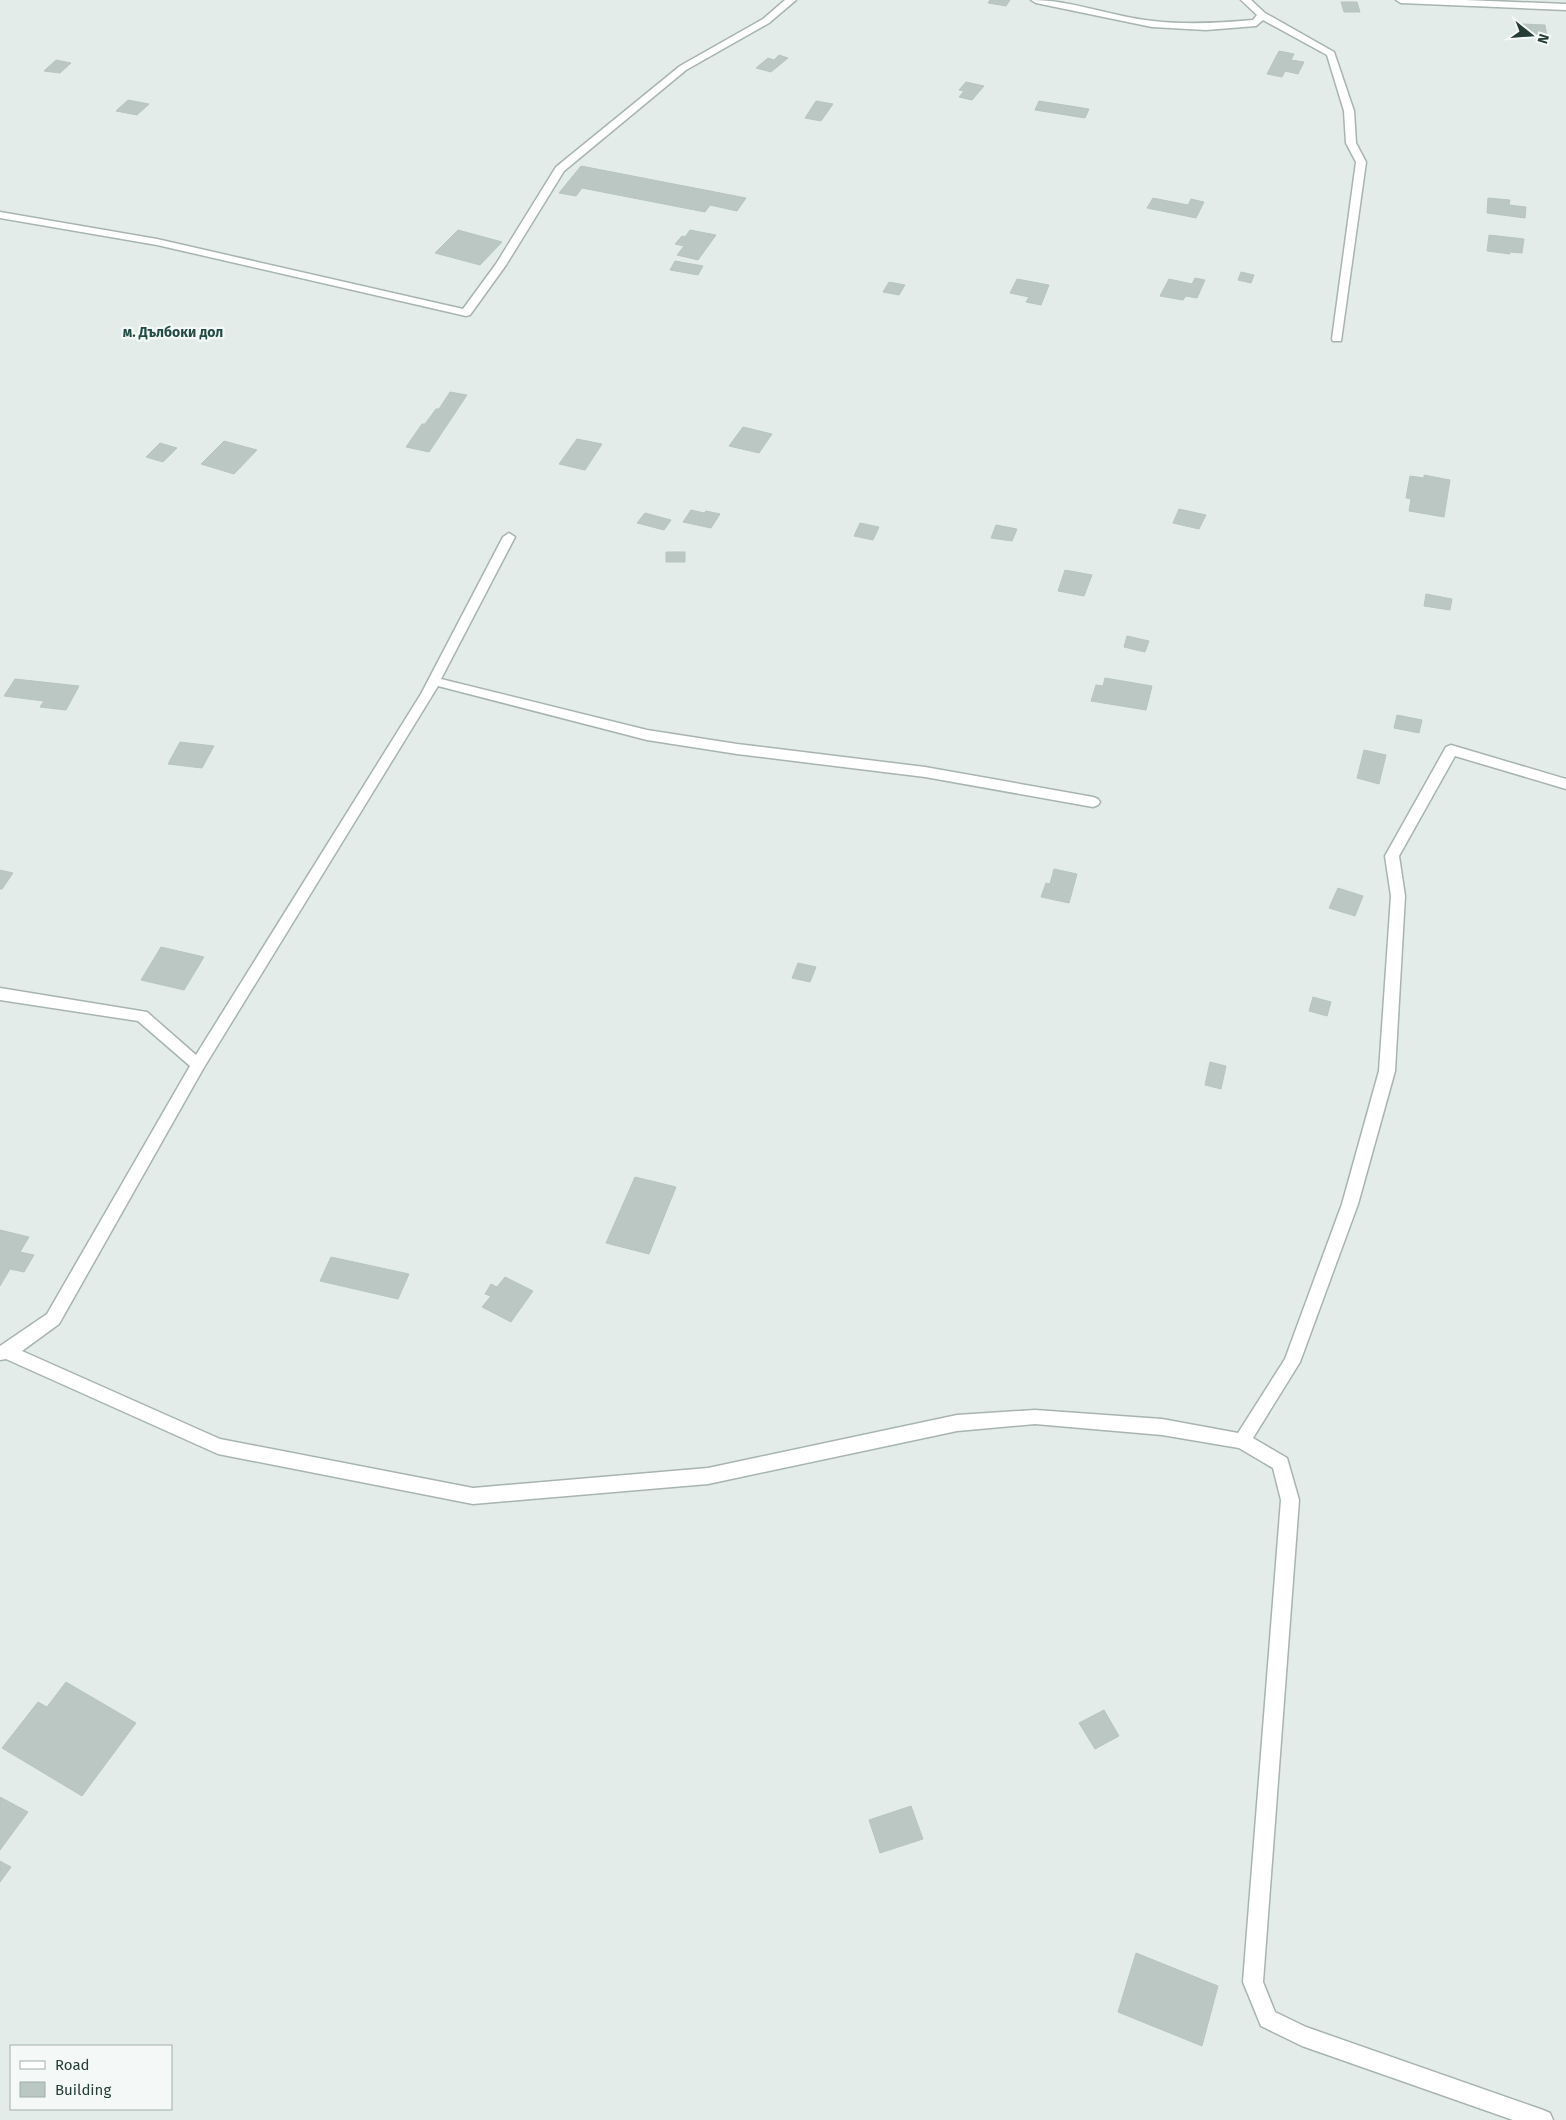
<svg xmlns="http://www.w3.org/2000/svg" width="1566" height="2120" viewBox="0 0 1566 2120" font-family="'Fira Sans',sans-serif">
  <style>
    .building { fill: #bac7c2; stroke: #b7c5c0 }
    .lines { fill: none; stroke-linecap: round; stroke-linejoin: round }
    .minor-casing { stroke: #a7b4b0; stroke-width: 3 }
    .minor { fill: #fff; fill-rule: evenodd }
    .labels { text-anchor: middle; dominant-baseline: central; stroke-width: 4.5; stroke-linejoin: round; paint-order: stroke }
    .far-quarter-label { font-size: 14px; font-weight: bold; fill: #234c44; stroke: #f4f9f7 }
  </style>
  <rect width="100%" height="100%" fill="#e4ece9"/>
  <!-- building -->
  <path class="building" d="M990 0H1010L1006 6 988 3Z
    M1341 2H1357L1360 12H1344Z
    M1522 24 1545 25 1547 36 1525 35Z
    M1279 51 1294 54 1291 60 1304 62 1298 74 1285 71 1282 77 1267 74Z
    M779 55 788 58 771 72 756 68 768 58 774 60Z
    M56 60 71 63 60 73 44 71Z
    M966 82 984 86 972 100 959 97 964 91 959 90Z
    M128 100 149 104 137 115 116 111Z
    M816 101 833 104 821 121 805 118Z
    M1039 101 1089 109 1085 118 1035 110Z
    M581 166 746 198 737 211 710 205 705 212 582 188 576 196 559 193Z
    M1153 198 1188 205 1191 199 1204 202 1196 218 1147 208Z
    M1488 198 1510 200 1509 205 1526 207 1525 218 1487 213Z
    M458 230 502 242 480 265 435 253Z
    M690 230 716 235 698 260 677 255 684 246 675 244 682 236 685 237Z
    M1489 235 1524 239 1522 253 1510 252V254L1487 251Z
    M675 261 703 266 698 275 670 270Z
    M1241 272 1254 275 1251 283 1238 280Z
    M1195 278 1205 280 1197 298 1186 296 1183 300 1160 296 1169 279 1192 284Z
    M1017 279 1049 285 1041 305 1026 302 1029 297 1010 293Z
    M889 282 905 285 899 295 883 292Z
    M450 392 467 395 429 452 406 447 422 424H425L436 409H439Z
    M743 427 772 434 759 453 729 446Z
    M577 439 602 444 585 470 559 464Z
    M224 441 257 450 234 474 201 464Z
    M160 443 177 448 163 462 146 457Z
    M1424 475 1450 480 1444 517 1409 511 1411 499 1406 498 1410 476 1424 478Z
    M1179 509 1206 515 1199 529 1173 523Z
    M691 510 704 513 706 511 720 514 711 528 683 522Z
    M645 513 671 520 664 530 637 523Z
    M860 523 879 527 873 540 854 536Z
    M996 525 1017 529 1012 541 991 538Z
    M666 552H685V562H666Z
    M1065 570 1092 575 1084 596 1058 591Z
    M1426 594 1452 599 1450 610 1424 606Z
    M1127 636 1149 641 1145 652 1124 647Z
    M1105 678 1152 686 1146 710 1091 701 1096 685 1103 686Z
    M15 679 79 686 66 710 40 707 44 701 4 696Z
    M1397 715 1422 720 1419 733 1394 728Z
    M180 742 214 746 202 768 168 764Z
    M1364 750 1386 755 1379 784 1357 778Z
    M1054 869 1077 874 1069 903 1041 897 1046 883 1050 884Z
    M0 870 13 873 2 889H0Z
    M1338 888 1363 896 1355 916 1329 908Z
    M161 947 204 957 184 990 141 980Z
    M798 963 816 967 810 982 792 978Z
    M1313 997 1331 1002 1327 1016 1309 1011Z
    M1210 1062 1226 1066 1221 1089 1205 1085Z
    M635 1177 676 1187 649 1254 606 1243Z
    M0 1230 29 1237 20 1252 34 1255 24 1272 10 1269 0 1286Z
    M331 1257 409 1274 398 1299 320 1281Z
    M505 1277 533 1291 511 1322 482 1307 491 1296 485 1294 491 1284 497 1287Z
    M66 1682 136 1723 82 1796 2 1748 38 1702 47 1707Z
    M1104 1710 1119 1736 1095 1749 1079 1723Z
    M0 1797 28 1812 0 1850Z
    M911 1806 923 1839 880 1853 869 1820Z
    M0 1861 11 1867 0 1882Z
    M1136 1953 1218 1986 1202 2046 1118 2012Z"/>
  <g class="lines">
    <defs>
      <path id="minor" d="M785 0H796L769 23 686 70 564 171 506 265 470 315 466 316 157 245 0 218V212L157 239 463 309 496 264 556 167 680 66 763 19Z
        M1031 0C1073 0 1112 17 1153 21 1187 25 1220 23 1253 20L1257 15 1241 0H1251L1265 13 1334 52 1354 111 1356 143 1366 162 1341 341H1333L1332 339 1356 162 1346 143 1344 111 1327 55 1263 20 1256 26 1206 30 1152 27 1036 3Z
        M1396 0H1465L1566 4V10L1401 3Z
        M509 533 515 537 441 679 647 730 737 744 925 767 1093 797 1098 799 1100 802 1098 805 1093 807 925 777 737 754 647 740 438 686 203 1069 59 1324 22 1351 220 1439 473 1488 708 1468 957 1415 1035 1410 1162 1419 1238 1433 1285 1359 1342 1204 1379 1071 1391 896 1385 856 1446 747 1451 745 1566 779V789L1455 756 1399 856 1405 896 1395 1071 1358 1204 1300 1362 1253 1438 1287 1458 1299 1500 1263 1982 1275 2012 1306 2027 1543 2110 1550 2113 1553 2120H1513L1302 2046 1261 2026 1243 1982 1281 1500 1273 1468 1239 1448 1162 1435 1035 1424 957 1431 708 1484 473 1504 218 1454 6 1359 0 1360V1346L47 1314 190 1066 138 1021 0 1000V988L147 1012 196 1055 421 694 503 537Z"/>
    </defs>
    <!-- minor casing -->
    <use href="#minor" class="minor-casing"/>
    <!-- minor -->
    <use href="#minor" class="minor"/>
  </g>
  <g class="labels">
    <!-- far-quarter labels -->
    <g class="far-quarter-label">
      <text x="173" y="332">м. Дълбоки дол</text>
    </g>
  </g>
  <!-- legend -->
  <rect x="10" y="2045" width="162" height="65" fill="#f4f9f7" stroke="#a1adaa"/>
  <rect x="20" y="2061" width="25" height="8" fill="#ffffff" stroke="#a1adaa"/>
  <text x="55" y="2070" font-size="15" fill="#253c37">Road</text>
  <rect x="20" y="2082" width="25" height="15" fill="#bac7c2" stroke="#a1adaa"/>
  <text x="55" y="2095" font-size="15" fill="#253c37">Building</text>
  <!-- north arrow -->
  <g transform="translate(1531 35) rotate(107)" stroke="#f4f9f7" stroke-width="4" paint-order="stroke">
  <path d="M0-4L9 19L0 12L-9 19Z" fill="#253c37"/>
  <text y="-8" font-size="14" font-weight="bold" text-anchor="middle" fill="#253c37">N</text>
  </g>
</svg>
